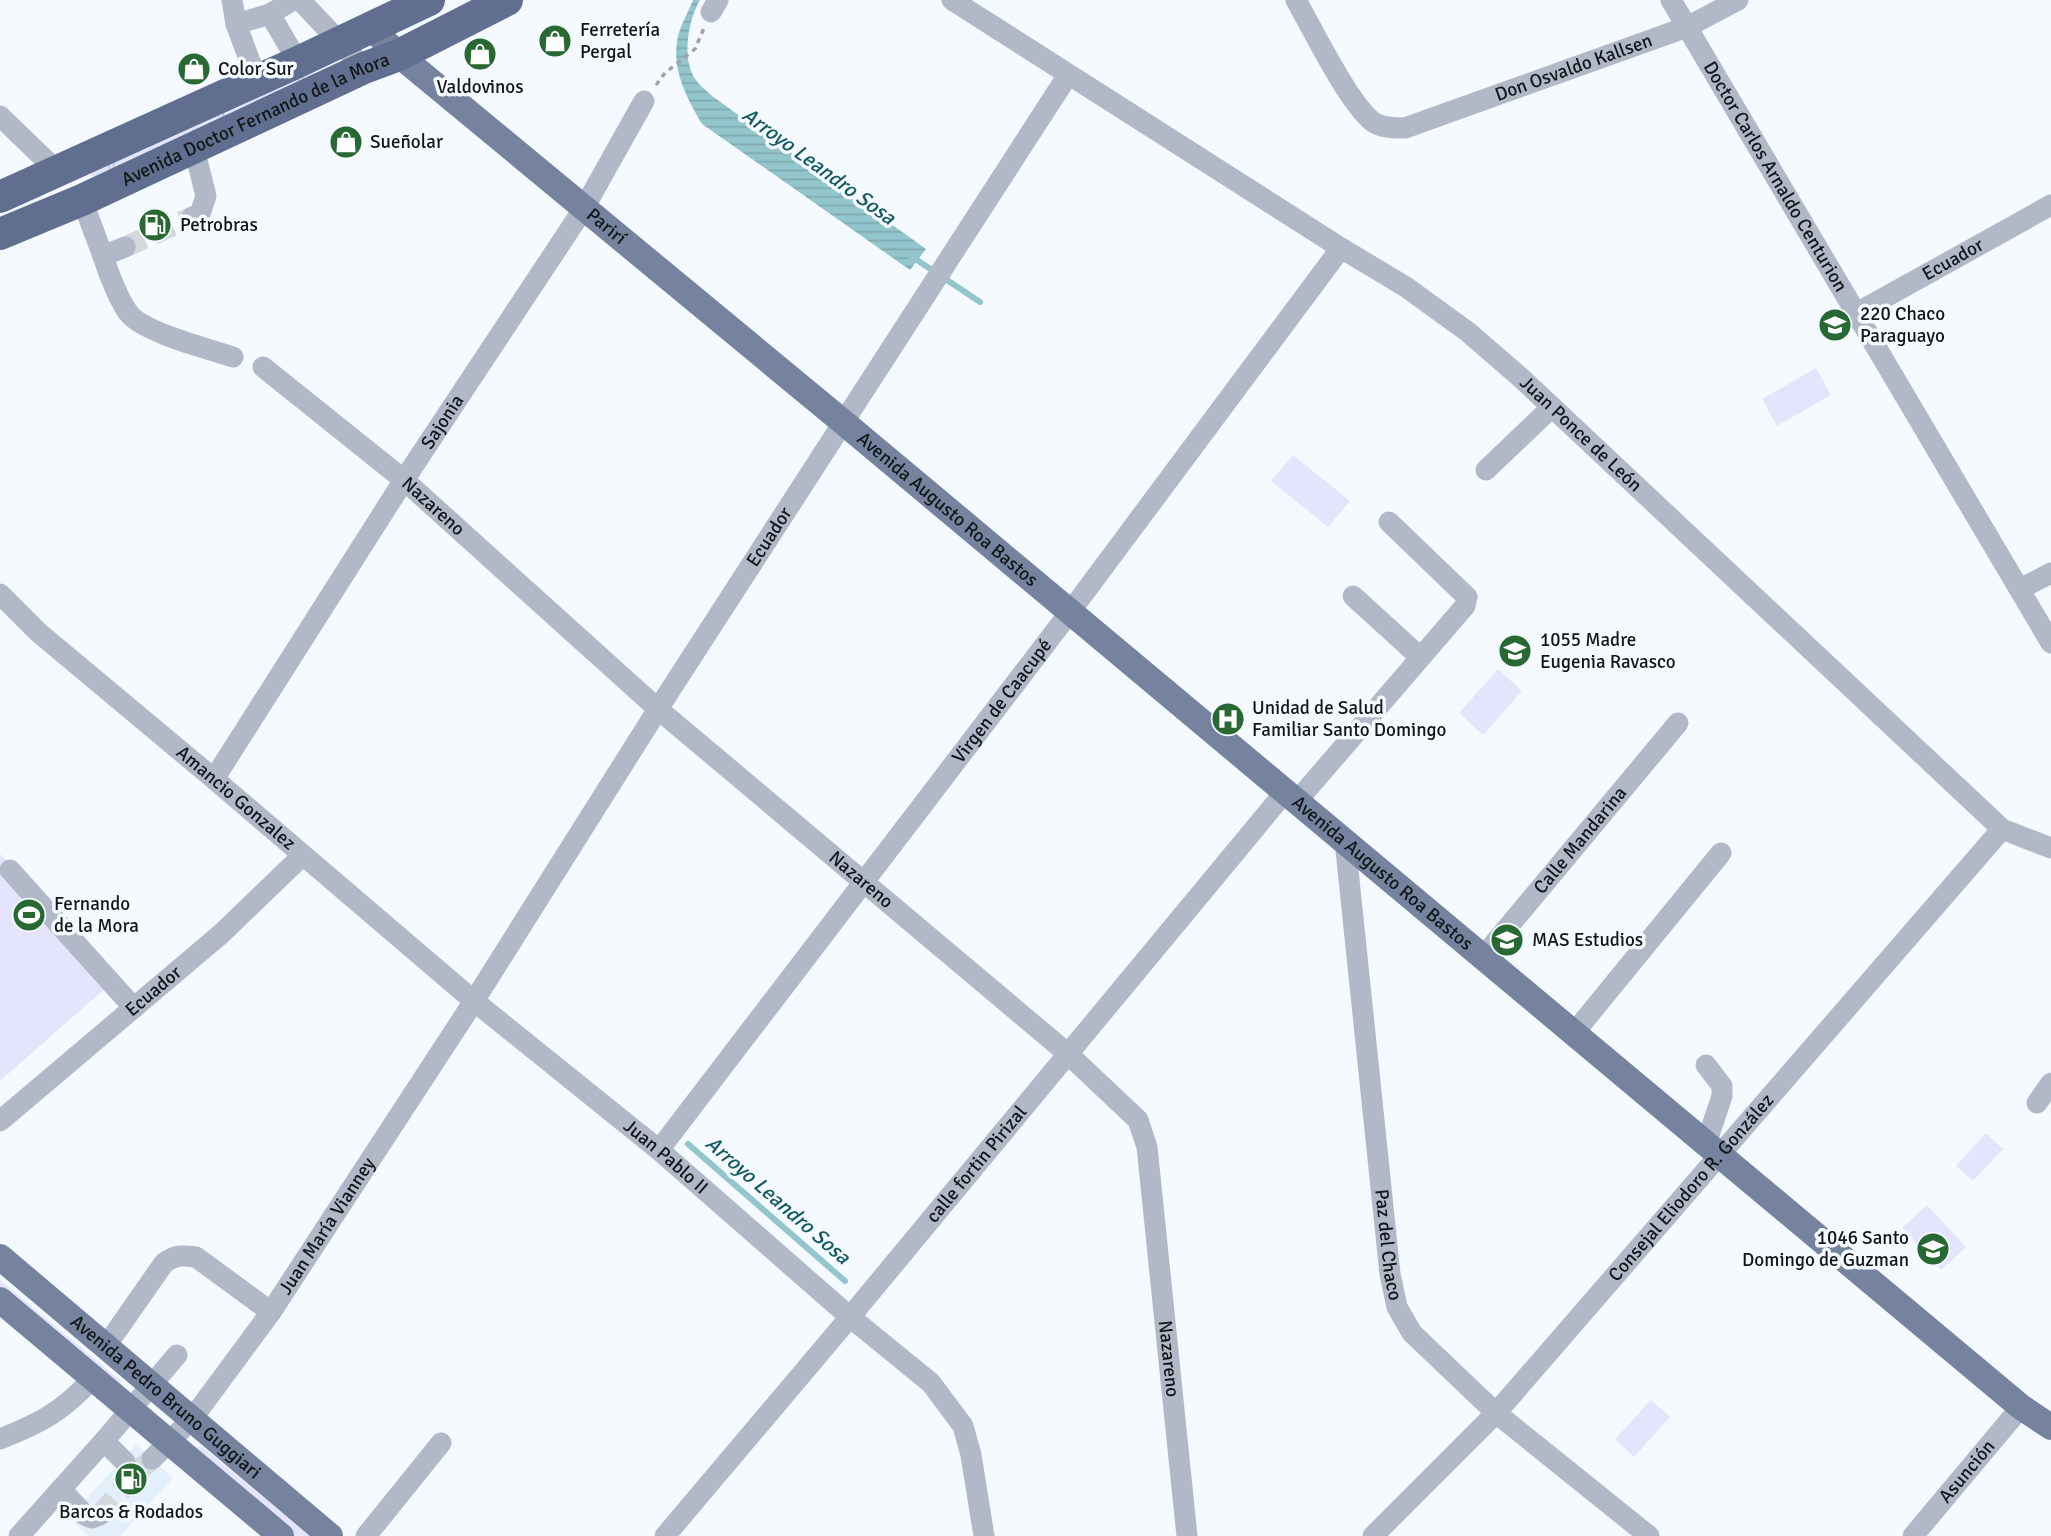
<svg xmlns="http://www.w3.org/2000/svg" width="2051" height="1536" viewBox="0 0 2051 1536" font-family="Signika,sans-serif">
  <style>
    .built { fill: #e3f0fc }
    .grass { fill: url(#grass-tufts) }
    .green { fill: #e4e5fd }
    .water { fill: url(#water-rules) }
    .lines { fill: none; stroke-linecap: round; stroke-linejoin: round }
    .stream { stroke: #93c6cc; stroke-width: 6 }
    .minor-tunnel { stroke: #d2d8dc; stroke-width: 21; stroke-dasharray: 21 10; stroke-linecap: butt }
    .path { stroke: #9fa4a8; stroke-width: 3.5; stroke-dasharray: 5 5; stroke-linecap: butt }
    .minor { stroke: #b1b9c9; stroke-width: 21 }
    .major { stroke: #75839f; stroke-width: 26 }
    .highway { stroke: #606f8f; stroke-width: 32 }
    .labels { text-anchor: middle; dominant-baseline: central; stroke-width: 7; stroke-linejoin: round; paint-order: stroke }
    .poi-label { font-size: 19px; fill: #131619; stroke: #f4faff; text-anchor: start }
    .street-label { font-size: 19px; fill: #131619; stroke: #f4faff }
    .water-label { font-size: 21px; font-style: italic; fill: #135a62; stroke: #f4faff }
  </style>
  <defs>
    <pattern id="grass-tufts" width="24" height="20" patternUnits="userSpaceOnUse" patternTransform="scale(1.75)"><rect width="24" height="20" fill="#e4e5fd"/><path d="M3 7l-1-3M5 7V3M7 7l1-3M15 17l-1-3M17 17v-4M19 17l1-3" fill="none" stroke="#c3c4d8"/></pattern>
    <pattern id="water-rules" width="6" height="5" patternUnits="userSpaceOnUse" patternTransform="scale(1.75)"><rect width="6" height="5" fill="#93c6cc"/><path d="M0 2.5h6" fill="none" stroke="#7ea9af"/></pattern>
  </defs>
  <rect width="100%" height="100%" fill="#f4faff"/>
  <!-- built -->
  <path class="built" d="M136 1444 173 1478 120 1536H88L69 1518Z"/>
  <!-- grass -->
  <path class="grass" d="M313 72 316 74 95 177 91 176 92 171Z
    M0 1280 121 1381 120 1385 0 1294Z
    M201 1446 310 1536H287L193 1448Z"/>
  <!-- green -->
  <path class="green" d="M1816 368 1831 395 1777 426 1762 399Z
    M1293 455 1350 501 1328 527 1271 481Z
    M1498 669 1522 691 1483 735 1459 713Z
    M0 854 118 977 0 1081Z
    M1986 1133 2003 1149 1973 1181 1956 1166Z
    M1927 1205 1966 1247 1941 1270 1902 1228Z
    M1651 1400 1670 1417 1634 1457 1615 1439Z"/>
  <!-- water -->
  <path class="water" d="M693 0H700C688 20 681 61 696 80 700 86 707 91 712 96L926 249 910 270 702 124C686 96 671 69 678 36 681 24 689 11 693 0Z"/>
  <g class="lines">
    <!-- stream -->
    <path class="stream" d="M911 256 980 302
      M688 1144 845 1281"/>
    <!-- minor-tunnel -->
    <path class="minor-tunnel" d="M125 247 192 217
      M100 1515 137 1472 152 1459"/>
    <!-- path -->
    <path class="path" d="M656 85 665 73 695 49 704 28"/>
    <!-- minor -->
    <g class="minor">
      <path d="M232 0 236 24 257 80"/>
      <path d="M300 0 364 68"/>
      <path id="s1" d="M952 0 1341 248 1406 287 1468 332 1520 377 2002 829 2051 848"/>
      <path id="s2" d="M1296 0C1313 30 1348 102 1373 122 1382 128 1395 128 1405 128L1687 27 1738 0"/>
      <path id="s3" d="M1671 0 2051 643"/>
      <path d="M711 12 718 0"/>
      <path d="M270 14 298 62"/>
      <path d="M236 24 270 14 293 0"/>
      <path d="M0 116 57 171"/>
      <path d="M82 200 103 256 125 247"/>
      <path d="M192 217 200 214 206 196 194 148"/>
      <path d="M103 256C108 272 120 304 131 316 150 334 206 348 233 357"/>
      <path id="s4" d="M1855 314 2051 205"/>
      <path id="s5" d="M263 367 404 480 658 709 1067 1053 1138 1120 1147 1147 1187 1536"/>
      <path d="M1486 470 1552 407"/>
      <path d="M2020 589 2051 573"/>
      <path id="s6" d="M0 594 38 632 214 779 474 1001 659 1150 850 1317 931 1383 963 1426 971 1455 984 1536"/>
      <path d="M1353 596 1420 657"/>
      <path id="s7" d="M214 779 404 480 584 208 644 101"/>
      <path d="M1297 801 1465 606 1467 597 1389 522"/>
      <path id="s8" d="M1345 841 1390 1274 1397 1307 1412 1333 1496 1413 1649 1536"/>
      <path d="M10 870 134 1008"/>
      <path id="s9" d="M1483 957 1678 723"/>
      <path d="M1574 1033 1721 853"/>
      <path d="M1706 1065 1722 1086V1096L1706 1144"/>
      <path d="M2037 1103 2051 1083"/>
      <path id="s10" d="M0 1121 221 934 302 856"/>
      <path id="s11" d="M659 1150 1070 612 1341 248"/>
      <path d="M106 1346 164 1263C175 1255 182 1255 196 1257L271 1312"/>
      <path d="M0 1439C41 1423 63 1411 93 1378"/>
      <path d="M104 1441 125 1462"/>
      <path id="s12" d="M152 1459 192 1419 271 1312 474 1001 658 709 1068 75"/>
      <path d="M61 1489 85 1515 92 1518 100 1515"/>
      <path d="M19 1536 104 1441 177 1355"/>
      <path d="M366 1536 441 1443"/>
      <path id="s13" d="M665 1536 850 1317 1285 792"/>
      <path id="s14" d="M1373 1536 1496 1413 2002 829"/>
      <path id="s15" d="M1913 1536 2021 1407"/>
    </g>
    <!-- major -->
    <g class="major">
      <path id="s16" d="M371 28 399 55 843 422 2021 1407 2051 1427"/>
      <path id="s17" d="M0 1257 330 1536"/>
      <path d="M0 1300 281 1536"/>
    </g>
    <!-- highway -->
    <g class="highway">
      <path d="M0 197 298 62 429 0"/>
      <path id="s18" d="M0 234 82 200 364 68 399 55 507 0"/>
    </g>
  </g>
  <!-- icons -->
  <defs>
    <symbol id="shop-disc" viewBox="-11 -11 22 22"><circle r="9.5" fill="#286933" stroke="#f4faff"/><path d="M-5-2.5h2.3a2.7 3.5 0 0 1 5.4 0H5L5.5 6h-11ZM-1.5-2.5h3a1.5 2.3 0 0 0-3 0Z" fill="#fff"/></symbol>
    <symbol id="fuel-disc" viewBox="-11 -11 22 22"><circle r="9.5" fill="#286933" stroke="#f4faff"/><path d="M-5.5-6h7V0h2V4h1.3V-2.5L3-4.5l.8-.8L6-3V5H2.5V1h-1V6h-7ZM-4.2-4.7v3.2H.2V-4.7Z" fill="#fff"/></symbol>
    <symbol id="school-disc" viewBox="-11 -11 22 22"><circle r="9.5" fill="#286933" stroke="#f4faff"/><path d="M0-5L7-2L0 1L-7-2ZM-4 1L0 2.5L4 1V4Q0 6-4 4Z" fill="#fff"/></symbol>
    <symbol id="hospital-disc" viewBox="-11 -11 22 22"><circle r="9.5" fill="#286933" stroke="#f4faff"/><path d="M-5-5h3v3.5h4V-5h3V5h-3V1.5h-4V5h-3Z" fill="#fff"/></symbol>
    <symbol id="stadium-disc" viewBox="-11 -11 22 22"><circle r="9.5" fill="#286933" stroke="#f4faff"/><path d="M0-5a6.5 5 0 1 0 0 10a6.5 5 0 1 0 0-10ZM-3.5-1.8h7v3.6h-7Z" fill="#fff"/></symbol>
  </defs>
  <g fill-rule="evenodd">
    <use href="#shop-disc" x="536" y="22" width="38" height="38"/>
    <use href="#shop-disc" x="461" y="35" width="38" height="38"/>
    <use href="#shop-disc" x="175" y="50" width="38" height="38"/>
    <use href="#shop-disc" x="327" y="123" width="38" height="38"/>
    <use href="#fuel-disc" x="136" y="206" width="38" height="38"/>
    <use href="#school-disc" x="1816" y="306" width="38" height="38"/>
    <use href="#school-disc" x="1496" y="632" width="38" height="38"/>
    <use href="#hospital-disc" x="1209" y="700" width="38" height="38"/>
    <use href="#stadium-disc" x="10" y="896" width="38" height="38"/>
    <use href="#school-disc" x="1488" y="921" width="38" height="38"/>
    <use href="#school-disc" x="1914" y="1230" width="38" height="38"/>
    <use href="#fuel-disc" x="112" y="1460" width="38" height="38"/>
  </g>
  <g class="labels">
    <!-- poi labels -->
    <g class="poi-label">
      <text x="580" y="30">Ferretería<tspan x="580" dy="22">Pergal</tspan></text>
      <text x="218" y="69">Color Sur</text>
      <text x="480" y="87" text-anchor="middle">Valdovinos</text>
      <text x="370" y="142">Sueñolar</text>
      <text x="180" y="225">Petrobras</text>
      <text x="1860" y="314">220 Chaco<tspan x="1860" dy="22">Paraguayo</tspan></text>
      <text x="1540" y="640">1055 Madre<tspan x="1540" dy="22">Eugenia Ravasco</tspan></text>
      <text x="1252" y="708">Unidad de Salud<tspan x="1252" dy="22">Familiar Santo Domingo</tspan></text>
      <text x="54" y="904">Fernando<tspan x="54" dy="22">de la Mora</tspan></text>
      <text x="1532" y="940">MAS Estudios</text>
      <text x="1909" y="1238" text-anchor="end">1046 Santo<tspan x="1909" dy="22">Domingo de Guzman</tspan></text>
      <text x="131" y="1512" text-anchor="middle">Barcos &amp; Rodados</text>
    </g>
    <!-- street labels -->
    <g class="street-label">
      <text stroke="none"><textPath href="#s2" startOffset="357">Don Osvaldo Kallsen</textPath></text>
      <text stroke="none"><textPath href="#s18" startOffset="280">Avenida Doctor Fernando de la Mora</textPath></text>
      <text stroke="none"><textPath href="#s3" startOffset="205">Doctor Carlos Arnaldo Centurion</textPath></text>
      <text stroke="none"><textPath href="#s16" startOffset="308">Parirí</textPath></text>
      <text stroke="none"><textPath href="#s4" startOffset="112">Ecuador</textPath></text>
      <text stroke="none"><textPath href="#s7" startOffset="424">Sajonia</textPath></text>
      <text stroke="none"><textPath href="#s1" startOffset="766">Juan Ponce de León</textPath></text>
      <text stroke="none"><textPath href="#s5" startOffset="220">Nazareno</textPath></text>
      <text stroke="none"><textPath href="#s16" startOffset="751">Avenida Augusto Roa Bastos</textPath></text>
      <text stroke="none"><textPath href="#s12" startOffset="1111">Ecuador</textPath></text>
      <text stroke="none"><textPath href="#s11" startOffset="565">Virgen de Caacupé</textPath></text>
      <text stroke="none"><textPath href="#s6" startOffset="312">Amancio Gonzalez</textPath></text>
      <text stroke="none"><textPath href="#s9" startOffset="152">Calle Mandarina</textPath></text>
      <text stroke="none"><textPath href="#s16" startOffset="1318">Avenida Augusto Roa Bastos</textPath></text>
      <text stroke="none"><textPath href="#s5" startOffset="788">Nazareno</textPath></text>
      <text stroke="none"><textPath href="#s10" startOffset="201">Ecuador</textPath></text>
      <text stroke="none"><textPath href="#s6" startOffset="872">Juan Pablo II</textPath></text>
      <text stroke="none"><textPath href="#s13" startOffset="485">calle fortin Pirizal</textPath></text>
      <text stroke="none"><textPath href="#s14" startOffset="472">Consejal Eliodoro R. González</textPath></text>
      <text stroke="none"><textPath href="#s12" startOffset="292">Juan María Vianney</textPath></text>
      <text stroke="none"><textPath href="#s8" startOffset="406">Paz del Chaco</textPath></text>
      <text stroke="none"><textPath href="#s5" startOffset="1396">Nazareno</textPath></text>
      <text stroke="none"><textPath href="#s17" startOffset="217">Avenida Pedro Bruno Guggiari</textPath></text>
      <text stroke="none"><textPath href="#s15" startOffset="84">Asunción</textPath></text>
    </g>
    <!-- water labels -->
    <g class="water-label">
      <text transform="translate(819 166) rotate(36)">Arroyo Leandro Sosa</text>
      <text transform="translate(778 1200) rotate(41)">Arroyo Leandro Sosa</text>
    </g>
  </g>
</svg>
